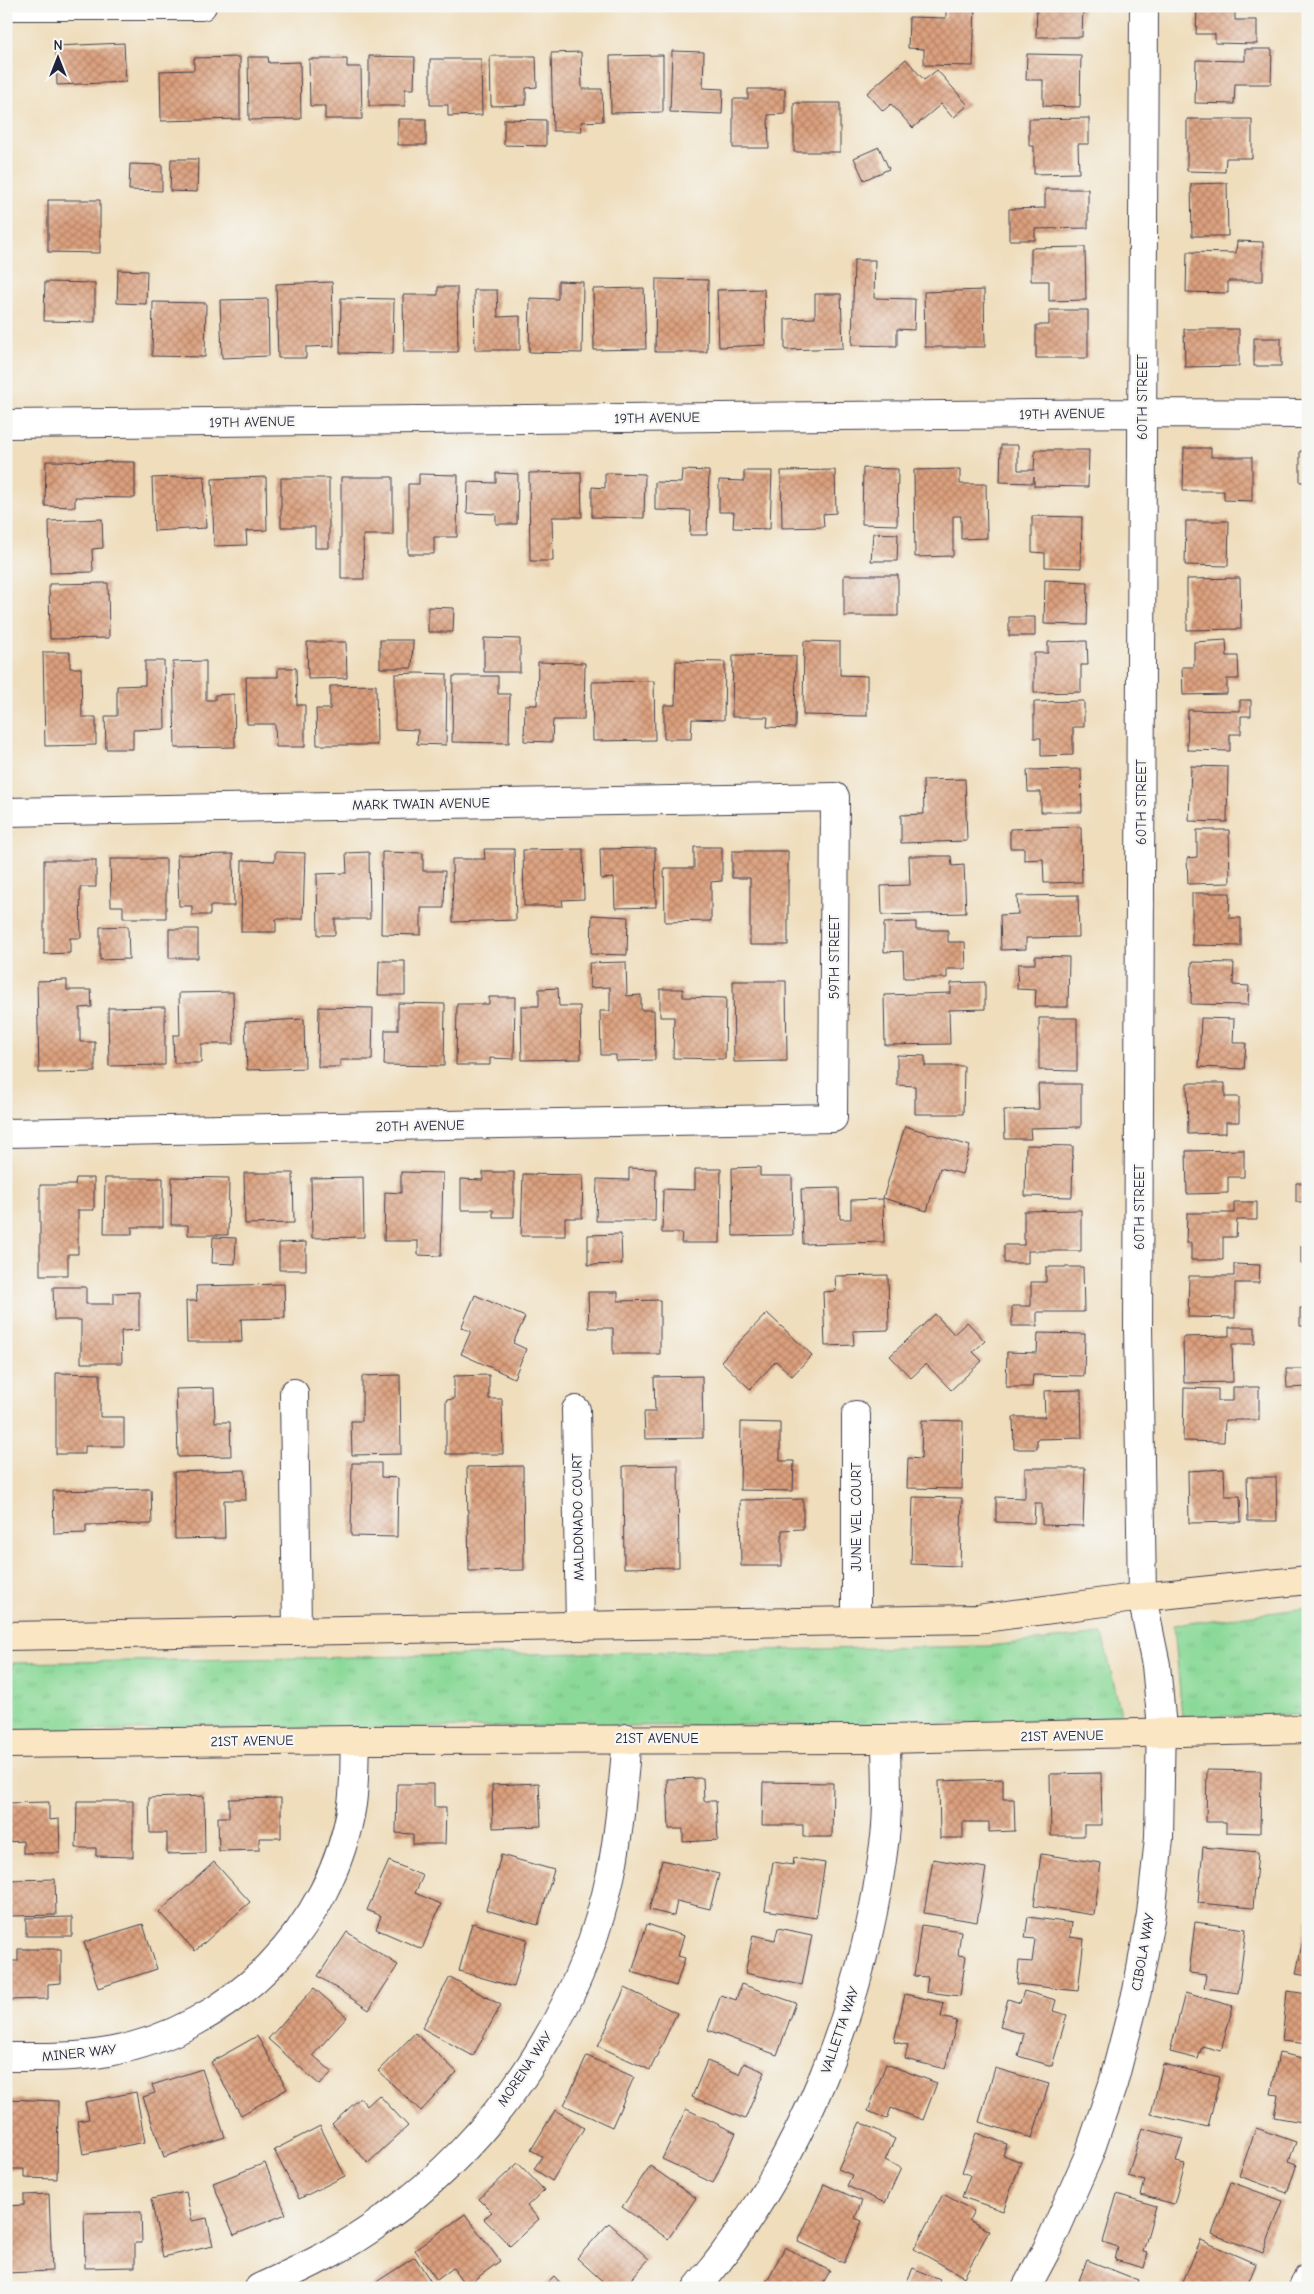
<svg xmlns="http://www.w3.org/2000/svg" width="1314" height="2294" viewBox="0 0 1314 2294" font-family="'Comic Neue',sans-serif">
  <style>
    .grass { fill: url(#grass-tufts); stroke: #567e6a }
    .building { fill: url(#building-cross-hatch) }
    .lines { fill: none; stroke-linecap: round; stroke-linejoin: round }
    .street-casing { stroke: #413e4e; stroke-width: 30 }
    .secondary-casing { stroke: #413e4e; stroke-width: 30 }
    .street { stroke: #fff; stroke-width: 28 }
    .secondary { stroke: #fbe6c4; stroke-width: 28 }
    .labels { text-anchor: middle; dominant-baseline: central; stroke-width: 4.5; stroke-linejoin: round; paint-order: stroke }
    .street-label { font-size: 14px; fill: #22223b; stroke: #f6f6f2 }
  </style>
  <defs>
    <pattern id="grass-tufts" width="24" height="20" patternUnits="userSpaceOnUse" patternTransform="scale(1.25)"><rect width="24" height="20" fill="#8bd998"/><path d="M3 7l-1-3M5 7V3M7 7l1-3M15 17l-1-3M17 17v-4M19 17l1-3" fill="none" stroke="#78ba84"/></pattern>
    <pattern id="building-cross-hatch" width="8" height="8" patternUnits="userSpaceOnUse" patternTransform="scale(1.25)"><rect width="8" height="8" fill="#dca07e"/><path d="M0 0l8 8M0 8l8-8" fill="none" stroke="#b28268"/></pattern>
  </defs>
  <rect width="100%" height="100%" fill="#f6f6f2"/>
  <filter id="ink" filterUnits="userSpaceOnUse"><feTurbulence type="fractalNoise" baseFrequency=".02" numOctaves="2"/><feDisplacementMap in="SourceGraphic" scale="10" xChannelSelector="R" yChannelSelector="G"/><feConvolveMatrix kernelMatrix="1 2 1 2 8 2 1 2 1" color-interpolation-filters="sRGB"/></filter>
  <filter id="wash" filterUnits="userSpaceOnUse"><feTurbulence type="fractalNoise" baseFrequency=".0096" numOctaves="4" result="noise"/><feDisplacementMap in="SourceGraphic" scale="20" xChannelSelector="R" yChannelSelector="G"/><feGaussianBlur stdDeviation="1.12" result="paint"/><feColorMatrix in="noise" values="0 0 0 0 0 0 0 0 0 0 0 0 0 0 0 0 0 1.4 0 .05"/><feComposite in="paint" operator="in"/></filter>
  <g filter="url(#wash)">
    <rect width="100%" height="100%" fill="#efddbb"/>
    <!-- grass -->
    <path class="grass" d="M1308 1608V1715L1182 1717 1174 1625Z
      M1102 1634 1123 1722 6 1731V1683L13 1663 989 1646Z"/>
    <g id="blocks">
      <!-- building -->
      <path class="building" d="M946 6H975L973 66 924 65V49L908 48 909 17 946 18Z
        M1037 6H1083L1082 37H1036Z
        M1197 6H1235V20H1257V44L1215 43V34H1196Z
        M124 43 126 82 57 85 56 46Z
        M1245 49H1272L1271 84H1235L1234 104 1195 103 1196 60 1245 61Z
        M672 51 704 52 703 88 723 89 722 114 670 112Z
        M581 52 582 89H602L603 121 581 122 582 131H553L551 53Z
        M1027 54 1081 55 1080 107 1043 106V80H1026Z
        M663 55V112L611 113 610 56Z
        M369 56 415 57 414 89H405V106H369Z
        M490 56H536L537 87 526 88V105L491 106Z
        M240 57V119L161 121 160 71 194 70V58Z
        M248 57H268L269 63 300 62 301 119 249 120Z
        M309 59H347V67H361L362 119H325V106H310Z
        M430 59H481L482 115 448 116V105H430Z
        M906 59 924 80 937 70 968 105 953 118 941 104 913 128 891 104 883 111 867 93Z
        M748 89H785V114L768 115 769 148H733V99H748Z
        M794 103H840V152H794Z
        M1089 118V144H1078L1079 173 1034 174V146H1029V119Z
        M398 119H426V145H398Z
        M504 119 546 120V146L504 145Z
        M1187 119H1252V158H1226L1225 172 1187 171Z
        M879 147 889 169 864 180 854 158Z
        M171 159H198L197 192 170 191Z
        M130 164 162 165V191L129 190Z
        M1227 183 1228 236H1192L1191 184Z
        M1045 189H1088V228L1035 229V240H1009V209L1045 208Z
        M48 200H100V253L48 252Z
        M1237 241 1263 242V281H1228V293L1186 292 1187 252 1236 253Z
        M1085 247 1086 300 1049 301V281H1031V248Z
        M854 260H875L874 298 915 299 914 330 897 329V346L852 345Z
        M118 270 147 271 146 304 117 303Z
        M656 279 708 280 707 352H655Z
        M558 281 583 282 582 353 529 352 530 298 558 299Z
        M45 282 95 283V322L44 321Z
        M332 282 334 346 306 347V358H278L276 284Z
        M438 287H457L458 352H404L403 295H438Z
        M644 288 646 349 594 350 593 289Z
        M764 289 766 345 719 347 717 290Z
        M474 290H497L498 317 520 316V350H475Z
        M984 290 985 347H925L924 292Z
        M815 294H841L843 348 785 350V319L815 318Z
        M341 298 394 299 393 354 340 353Z
        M268 299 269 356 222 358 220 300Z
        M153 302 206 303 205 357 152 356Z
        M1049 310H1088V358H1036V325H1049Z
        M1184 329H1239V366L1185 367Z
        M1254 338H1281V366H1254Z
        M1001 445H1018V470H1034L1035 450H1089L1088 487 1034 486V477L1033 483 1000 482Z
        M1184 448H1211V457H1252V501L1224 500V491H1183Z
        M1300 451H1308V482H1300Z
        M46 461 135 462V498L75 497V507L45 506Z
        M863 468 898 469 897 525 862 524Z
        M960 469V484H986L987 538 961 539V516H953V556L915 557 914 470Z
        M682 470 709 471 707 535H690L691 511 655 510V482L681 483Z
        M835 470 836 513 823 514 824 527 782 528 781 471Z
        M744 471H772L770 529 733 528 734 512H719V480L744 481Z
        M581 472 582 517H552L553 561H530L529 473Z
        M496 473 518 474 517 524H496V514L467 513 468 482 496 483Z
        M605 473 645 474 644 518 592 517V487L605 488Z
        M419 474 458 475 457 537H434V554H408V484H419Z
        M204 476 206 528 154 531 152 478Z
        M266 477 267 530 246 531 247 545 214 546 212 479Z
        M341 477H393V535H363L364 579H341Z
        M281 478H329V548H315V527H281Z
        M1032 516 1082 517 1081 568 1045 567V553L1032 552Z
        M102 519 103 548 92 549 93 572 50 573 49 521Z
        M1186 521H1229L1228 566 1185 565Z
        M873 533 898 534 897 561H871Z
        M844 575H898V616H844Z
        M1240 578 1241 629 1187 630V579Z
        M1045 580 1088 582 1087 625 1044 624Z
        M108 583 109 638 50 639 49 584Z
        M428 607 454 608 453 632H428Z
        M1009 617H1035V636H1009Z
        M484 638 520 639V672H484Z
        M380 640H413L412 668H380Z
        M1226 640 1227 656H1238L1239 679H1227V694L1183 695 1182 667H1194V642Z
        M804 641 840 642V675L867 676V716L803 715Z
        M1087 641 1088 665H1081V692L1034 693V653H1048V642Z
        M307 642H346L347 678 308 679Z
        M43 652H70V668H81L82 717H96V745L45 746Z
        M733 655 796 656 795 728 767 727 768 717H732Z
        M145 661H164L165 729 133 730V749H106L105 716H117V686L145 685Z
        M206 661V700H215V695L234 694 235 747 175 748 173 662Z
        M676 661 725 662 724 720 692 719 691 739H664V705H675Z
        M538 662 585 663 584 720H553L552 742 524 741 525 705H537Z
        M278 668H296L297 705H305V747H276L275 724H247L246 677H278Z
        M417 673 447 674 446 745 417 744 418 730 395 729V674Z
        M453 676H498V694H510L509 743 452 742Z
        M654 681 655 740 593 741 592 682Z
        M376 685 377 745H317L316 709H330V686Z
        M1240 700H1251V716H1241V734H1230V751L1187 750 1188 710 1240 711Z
        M1084 701V727H1073V755L1041 756V738H1034V702Z
        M1191 766 1228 767 1227 822 1189 821Z
        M1081 769 1082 812H1041V792H1028L1027 770Z
        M965 779 967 841 901 843V815L924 814 923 780Z
        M1081 827 1082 882 1044 883 1043 859 1024 860V848H1010V829Z
        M1197 830H1229L1230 883 1188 884 1187 858 1197 857Z
        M694 847H722V881L711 882V921L665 922 664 868H694Z
        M655 848 656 907 615 908 614 878 601 879 600 849Z
        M484 849H514L516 920 453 922 452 859H485Z
        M583 849 584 899 562 900 563 906H524L523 850Z
        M732 851H788V945H750V878H732Z
        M275 852 305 853 303 919H276V932H241L242 860 275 861Z
        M369 852 370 919H335V935H318L317 874 347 873 346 853Z
        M382 852 423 853V871H445L444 908H421V935L381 934Z
        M233 854 234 906H210V915H192V906H179L177 855Z
        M909 856H951L952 866 964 865 966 913 882 915 881 886 910 885Z
        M110 859H166V918H123V906H111Z
        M44 860H96V887H80L81 938H70V953L44 954Z
        M1192 893H1230L1229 918H1241V946L1192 945Z
        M1078 895 1079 937 1026 938V949L1001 950 1000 915 1018 914 1017 896Z
        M592 915 628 917 627 955 591 954Z
        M916 922V930H948V942H965L966 969H947V978H904L903 951 884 952V923Z
        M128 926 129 959 100 960V927Z
        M169 929H198V958H169Z
        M1035 956 1069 957 1068 1007H1035L1036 990 1017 989 1018 964H1035Z
        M379 961H405V995H378Z
        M626 962 627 996 641 995V1010H654L655 1060 616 1061V1055H601L600 1011H610V987L590 988 589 963Z
        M1192 962 1234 963 1233 985 1249 986 1248 1005 1191 1004Z
        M67 980V990H91L92 1007 80 1008V1042H95V1072L39 1073 37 981Z
        M733 981H786L787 1061 734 1062Z
        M985 982V1009L949 1010 950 1044 885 1045 884 995 951 993V983Z
        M558 988 559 1006H580L581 1059 522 1060 521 1006H539V989Z
        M660 989H683V997L726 998 725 1059 673 1058 674 1017H660Z
        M233 992 234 1044H201V1063H174L173 1035H180L179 993Z
        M489 997H515L514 1059 490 1058V1065H456L457 1004H489Z
        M398 1003 445 1004 444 1066 384 1065 385 1030H398Z
        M165 1007V1065L109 1066 108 1008Z
        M319 1007 373 1008 372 1060H340V1067H318Z
        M1039 1018H1077V1071L1039 1070Z
        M1201 1018 1234 1019 1233 1043H1246L1244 1069 1199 1067Z
        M304 1019 305 1068 247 1070 245 1022Z
        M897 1055 925 1056V1066H964L963 1114H915V1086L897 1085Z
        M1187 1083H1225V1097H1239V1122H1226V1133L1188 1134Z
        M1038 1084H1081V1127L1030 1128 1031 1139H1005L1004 1110 1039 1109Z
        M905 1126 970 1146 962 1174 940 1168 927 1211 883 1198Z
        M1026 1145 1073 1146 1072 1197 1025 1196Z
        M1244 1150V1177H1228V1193L1187 1194 1186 1151Z
        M760 1167V1176H792L793 1235 733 1236 732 1168Z
        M629 1168 656 1169 655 1221H596L597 1179 629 1180Z
        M695 1169H721L720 1243H681L682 1233H662L663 1189 695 1190Z
        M401 1172 443 1173 441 1256 418 1255V1241H384L385 1192 401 1193Z
        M483 1172H514V1217H493V1210H461V1179L483 1180Z
        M244 1173H293L294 1223 245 1224Z
        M523 1174 583 1175 582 1218H565V1236H521Z
        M172 1177 229 1178 228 1235H188V1225H171Z
        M363 1177 364 1237 312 1238 311 1178Z
        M76 1178H94V1210H78V1254H68V1275H40V1185H75Z
        M105 1178H163V1227H132V1234H104Z
        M1296 1183H1308V1202H1296Z
        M839 1188 840 1219H851V1200L883 1199 884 1242 803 1244 801 1189Z
        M1234 1202H1257V1220H1237L1236 1237H1223V1260H1191V1243H1186L1187 1213H1234Z
        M1081 1210V1251H1028V1263H1004V1245H1024V1211Z
        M621 1234 622 1264 588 1265V1235Z
        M213 1237 236 1238 235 1264 212 1263Z
        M306 1242V1270H279V1243Z
        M1301 1246H1308V1264H1301Z
        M1234 1264 1260 1265 1259 1283H1235V1318L1188 1317 1189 1276H1234Z
        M1046 1267H1083L1084 1312H1037V1326H1012V1306H1031V1282H1046Z
        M888 1275 889 1330 853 1331 854 1345 825 1346 823 1292 836 1291 835 1276Z
        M284 1284 285 1318 241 1319 242 1342H187L186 1301H197L196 1286Z
        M53 1287H86V1304H114V1293L139 1292V1330L121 1331 122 1363H81V1320H54Z
        M588 1292H618V1301L660 1300V1354H613V1328H589Z
        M475 1295 525 1317 513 1343 526 1349 514 1378 461 1354 471 1331 461 1328Z
        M1300 1308H1308V1326H1300Z
        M767 1313 812 1355 792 1376 776 1361 750 1389 721 1361Z
        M935 1314 954 1334 967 1322 985 1341 973 1352 982 1361 951 1390 926 1364 911 1378 890 1356Z
        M1229 1327H1255V1344H1232L1233 1382 1184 1383 1183 1337 1229 1336Z
        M1038 1333 1085 1334 1084 1376 1033 1375 1032 1387H1006L1007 1352 1037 1353Z
        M1286 1369H1308V1387L1287 1388Z
        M56 1373 100 1374V1417H124V1446H85V1454H56Z
        M400 1375 401 1454 352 1455 351 1421H362V1376Z
        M489 1375V1399H502L503 1454H446V1400L454 1399V1376Z
        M702 1376 703 1438 645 1439 644 1412H655L654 1377Z
        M1233 1387H1259V1420H1225L1224 1442 1183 1441 1184 1388 1218 1389V1401H1233Z
        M214 1388 215 1422H230L231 1456 178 1457 176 1389Z
        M1081 1390 1082 1438 1037 1439V1449H1014L1013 1417H1045L1044 1391Z
        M922 1420 963 1421 962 1489 907 1488 908 1458 921 1459Z
        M741 1422 780 1423V1461H794L793 1491 740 1490Z
        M352 1463H381V1477L398 1478 397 1537 351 1536Z
        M678 1465 679 1567 624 1568 623 1466Z
        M523 1466 524 1570 469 1571 467 1467Z
        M1025 1468H1085L1083 1526 1042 1525V1503H1035L1034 1523 996 1522V1497L1025 1498Z
        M1224 1469 1225 1496H1240L1241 1522 1189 1523 1188 1471Z
        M245 1470 246 1500H224L225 1538 175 1539 174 1472Z
        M1247 1477H1276L1277 1521H1248Z
        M151 1489 152 1524 86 1525V1533L54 1534 53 1491Z
        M913 1497 962 1498 960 1566 911 1564Z
        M803 1499V1529L782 1530V1566H741L740 1500Z
        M1207 1770 1261 1771 1260 1833 1226 1832V1822H1206Z
        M1101 1773 1102 1825H1084V1836H1051L1050 1774Z
        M703 1778 704 1801H716L718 1840 683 1842V1829H669L667 1779Z
        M1003 1779V1799H1014L1015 1831 989 1832V1822H963V1838H940L939 1781Z
        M763 1782 833 1783 832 1837H803V1825H762Z
        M539 1783 541 1826 493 1828 492 1785Z
        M397 1784H434V1807H446L445 1844H413V1834L396 1833Z
        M204 1796 205 1853 167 1854V1833H150L149 1798Z
        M281 1798V1838H259V1850L219 1851 218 1817H229V1799Z
        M77 1801H133V1857L96 1856V1848H76Z
        M49 1802V1820L59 1819 60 1853H23V1841L6 1842V1803Z
        M1203 1847 1258 1852 1253 1908 1198 1903Z
        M1041 1854 1101 1863 1094 1915 1034 1906Z
        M501 1855 554 1870 538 1925 486 1910Z
        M794 1858 825 1863 816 1918 765 1910 773 1862 793 1865Z
        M933 1859 986 1868 977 1922 924 1913Z
        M662 1860 719 1874 710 1909 677 1901 674 1916 649 1910Z
        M389 1861 423 1876 415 1893 441 1904 422 1949 376 1929 381 1916 367 1910Z
        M214 1862 250 1902 195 1951 159 1912Z
        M55 1879 56 1915 11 1916 10 1880Z
        M72 1917V1936H26V1918Z
        M1028 1917 1072 1923 1070 1937 1084 1939 1078 1991 1017 1984 1019 1961 1032 1962 1035 1939 1025 1938Z
        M1307 1918 1308 1919V1976L1296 1974Z
        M1195 1922 1246 1929 1238 1993 1204 1988 1206 1975 1189 1973Z
        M472 1923 527 1939 514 1987 459 1971Z
        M143 1924 157 1969 98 1988 84 1942Z
        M647 1924 684 1936 678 1956 685 1958 676 1986 632 1972Z
        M921 1925 961 1931 958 1955 966 1956 960 1996 926 1992 928 1977 914 1976Z
        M778 1928 812 1935 802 1985 745 1973 753 1935 775 1940Z
        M347 1932 398 1965 369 2010 318 1976Z
        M18 1949H61V1983L48 1984V1999L6 2000V1961H18Z
        M450 1977 501 2005 473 2056 422 2028Z
        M741 1984 796 2003 777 2055 708 2030 721 1995 736 2000Z
        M314 1988 347 2017 313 2055 332 2072 320 2085 268 2039Z
        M625 1988 677 2013 650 2070 598 2046Z
        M1024 1991 1056 2000 1053 2011 1067 2015 1052 2066 1018 2056 1024 2034 1000 2027 1008 1999 1020 2003Z
        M1287 1991 1308 1994V2044L1282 2041Z
        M1185 1993 1233 2006 1221 2051 1202 2046 1198 2059 1170 2052Z
        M905 1994 944 2003 941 2017 957 2021 945 2069 905 2059 908 2045 894 2042Z
        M415 2033 457 2072 421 2111 378 2071Z
        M257 2036 287 2089 241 2115 211 2062Z
        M1279 2053 1308 2059V2123L1274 2117 1278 2095 1271 2094Z
        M587 2056 634 2077 612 2127 564 2105Z
        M707 2061 739 2074 744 2063 765 2072 745 2119 692 2097Z
        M886 2064 937 2083 923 2120 891 2108 887 2119 868 2111Z
        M1163 2064 1220 2077 1208 2127 1151 2114Z
        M995 2068 1049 2084 1032 2138 979 2122Z
        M202 2069 225 2137 164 2157 143 2097 155 2093 152 2085Z
        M136 2092 145 2142 83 2154 77 2121 89 2119 85 2102Z
        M379 2095 408 2126 368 2163 332 2124 360 2098 367 2106Z
        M6 2099 58 2101 57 2179 24 2178V2169H6Z
        M686 2109 736 2133 713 2183 662 2159Z
        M555 2110 584 2128 552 2181 534 2169 542 2156 531 2150Z
        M860 2122 895 2139 885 2160 901 2168 885 2203 847 2186 852 2175 838 2169Z
        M320 2126 345 2176 299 2199 274 2150Z
        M1142 2128 1183 2139 1176 2162 1185 2164 1174 2204 1141 2195 1145 2181 1128 2176Z
        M1256 2128 1296 2142 1289 2161 1297 2164 1287 2193 1239 2176Z
        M976 2133 1007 2144 1003 2155 1021 2162 1003 2211 962 2197 970 2175 962 2172Z
        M265 2163 286 2214 234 2235 213 2183Z
        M518 2163 544 2190 527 2206 539 2219 510 2246 484 2219 492 2212 479 2199Z
        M650 2166 696 2198 668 2239 622 2207Z
        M1231 2182 1283 2201 1263 2253 1212 2234Z
        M824 2184 862 2201 855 2218 862 2221 844 2263 798 2242Z
        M186 2192 192 2221 207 2218 213 2246 163 2257 151 2199Z
        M49 2194 52 2271 6 2273V2206L24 2205V2195Z
        M943 2194 974 2211 969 2220 989 2231 964 2277 914 2249Z
        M1117 2194 1156 2206 1143 2252 1148 2253 1144 2268 1115 2260 1118 2247 1103 2242Z
        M141 2212 142 2243H135V2267L85 2268 84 2213Z
        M465 2214 500 2261 466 2286 453 2268 437 2280 415 2250Z
        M609 2223 649 2259 623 2288H610L577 2258Z
        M1201 2240 1256 2264 1246 2288H1180Z
        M785 2247 830 2271 820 2288H763Z
        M415 2257 435 2288H367Z
        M1087 2260 1138 2280 1135 2288H1076Z
        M913 2268 940 2280 937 2288H904Z
        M554 2276 565 2288H542Z"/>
    </g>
  </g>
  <g filter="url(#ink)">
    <use href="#blocks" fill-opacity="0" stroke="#413e4e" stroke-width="1"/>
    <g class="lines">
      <defs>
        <path id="street" d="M6 6H202
          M6 424 1142 413 1308 414
          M6 812 835 797 833 1118 6 1133
          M294 1393 297 1631
          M576 1410 580 1625
          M856 1415V1620
          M6 2057C40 2057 75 2058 108 2052 231 2030 333 1928 352 1804 355 1783 354 1761 355 1740
          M259 2288C303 2268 346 2248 384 2219 498 2137 582 2011 611 1873 620 1829 623 1783 627 1738
          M697 2288C804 2159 865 2002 885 1837 889 1805 886 1771 886 1739
          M1026 2288 1049 2245 1088 2157 1113 2084 1137 1991 1151 1914 1159 1838 1161 1717 1156 1665 1142 1597 1138 1326 1144 6
          M1303 2288 1308 2277"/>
        <path id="secondary" d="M6 1636 977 1619 1142 1597 1308 1580
          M6 1744 355 1740 886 1739 1308 1729"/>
      </defs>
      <!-- street casing -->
      <use href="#street" class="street-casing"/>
      <!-- secondary casing -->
      <use href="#secondary" class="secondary-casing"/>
      <!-- street -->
      <use href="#street" class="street"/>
      <!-- secondary -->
      <use href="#secondary" class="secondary"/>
    </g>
  </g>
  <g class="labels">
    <!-- street labels -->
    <g class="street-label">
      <text transform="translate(1142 397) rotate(-90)">60TH STREET</text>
      <text transform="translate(1062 414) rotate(-1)">19TH AVENUE</text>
      <text transform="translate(657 418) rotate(-1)">19TH AVENUE</text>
      <text transform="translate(252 422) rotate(-1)">19TH AVENUE</text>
      <text transform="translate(1141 802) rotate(-90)">60TH STREET</text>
      <text transform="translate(421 804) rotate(-1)">MARK TWAIN AVENUE</text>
      <text transform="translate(834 957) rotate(-90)">59TH STREET</text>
      <text transform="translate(420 1126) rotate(-1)">20TH AVENUE</text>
      <text transform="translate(1139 1207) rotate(-90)">60TH STREET</text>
      <text transform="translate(578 1517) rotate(-91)">MALDONADO COURT</text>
      <text transform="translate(856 1517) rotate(-90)">JUNE VEL COURT</text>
      <text transform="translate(1062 1736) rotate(-1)">21ST AVENUE</text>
      <text x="657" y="1738">21ST AVENUE</text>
      <text transform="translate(252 1741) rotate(-1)">21ST AVENUE</text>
      <text transform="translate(1143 1952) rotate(-80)">CIBOLA WAY</text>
      <text transform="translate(840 2030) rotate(-71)">VALLETTA WAY</text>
      <text transform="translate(79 2053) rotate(-6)">MINER WAY</text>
      <text transform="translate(525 2069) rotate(-56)">MORENA WAY</text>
    </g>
  </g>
  <!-- margin -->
  <rect width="1314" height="2294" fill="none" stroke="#f6f6f2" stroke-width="25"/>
  <!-- north arrow -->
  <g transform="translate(58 58)" stroke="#f6f6f2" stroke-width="4" paint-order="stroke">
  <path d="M0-4L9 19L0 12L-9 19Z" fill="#22223b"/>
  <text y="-8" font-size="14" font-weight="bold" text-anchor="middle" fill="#22223b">N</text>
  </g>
</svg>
